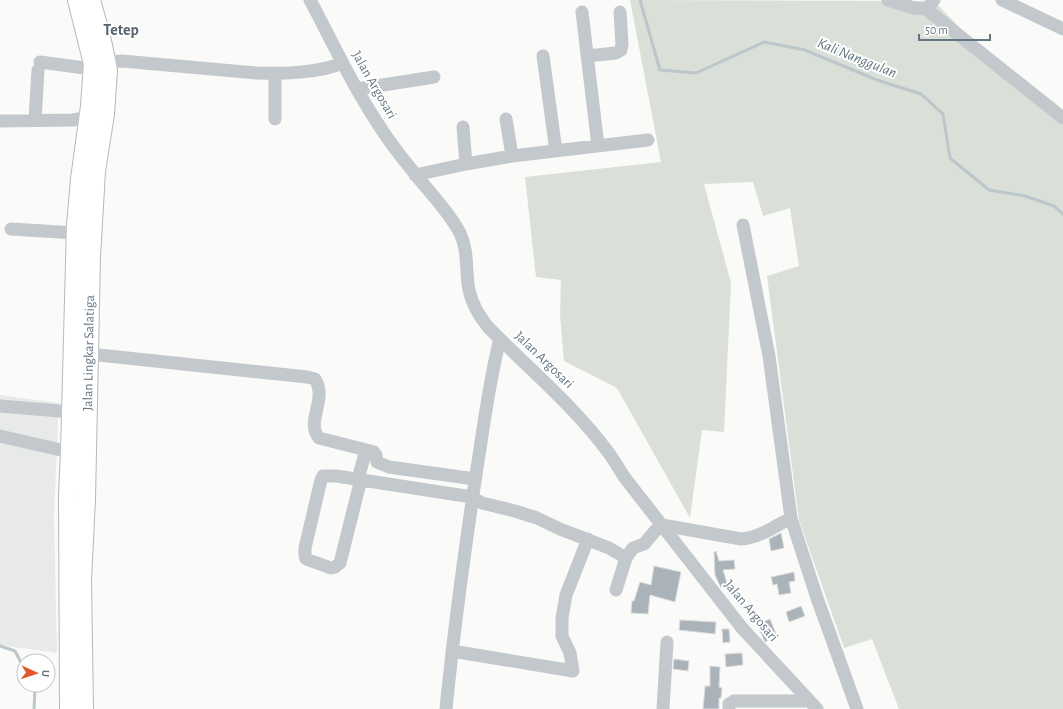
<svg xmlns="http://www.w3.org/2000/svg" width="1063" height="709" viewBox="0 0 1063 709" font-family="'Alegreya Sans',sans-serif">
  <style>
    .built { fill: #e8e9e9 }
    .green { fill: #dadfd7 }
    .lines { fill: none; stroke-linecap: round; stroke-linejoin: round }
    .stream { stroke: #bbc7cb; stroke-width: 3 }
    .building { fill: #aab3b9; stroke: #dcdcda }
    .highway-casing { stroke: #b4b9bd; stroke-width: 20 }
    .minor { stroke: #c3c8cc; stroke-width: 13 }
    .highway { stroke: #fff; stroke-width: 18 }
    .labels { text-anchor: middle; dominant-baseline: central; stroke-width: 4; stroke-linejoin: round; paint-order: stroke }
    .street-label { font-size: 14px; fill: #657683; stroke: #fff }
    .water-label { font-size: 15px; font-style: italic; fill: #60757c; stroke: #fff }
    .quarter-label { font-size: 16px; font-weight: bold; fill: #57646e; stroke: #fff }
  </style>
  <rect width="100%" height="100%" fill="#fafaf8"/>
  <!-- built -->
  <path class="built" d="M0 395 59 403 54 514 57 653 0 645Z"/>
  <!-- green -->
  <path class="green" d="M630 0 934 1 984 53 1063 116V709H899L872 639 844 648 799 520 767 276 799 266 790 208 763 216 753 182 704 184 731 283 724 432 702 430 690 518 617 388 564 361 560 315 561 280 536 277 525 177 661 162Z"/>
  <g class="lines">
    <!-- stream -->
    <path class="stream" d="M640 0 660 70 696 73 764 42 805 50 877 80 921 94 943 114 950 158 989 190 1025 196 1054 206 1063 214
      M0 646 15 651 24 668
      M33 685 35 689 34 709"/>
  </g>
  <!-- building -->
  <path class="building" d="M781 533 784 548 771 551 769 539Z
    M716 551 719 561 734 560 735 569 723 570 728 586 721 588 715 575 714 552Z
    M654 566 681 572 675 602 650 595 648 614 631 613 632 601H634L640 582 651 585Z
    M794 572 795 581 789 582 791 593 779 595 777 584 773 585 771 577Z
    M801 606 805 616 789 622 786 612Z
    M770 619 777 636 765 642 757 624Z
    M680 620 716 622 715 634 679 630Z
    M722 629H729L730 642 723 643Z
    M742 653 743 665 726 667 725 654Z
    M674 659 689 661 688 671 673 669Z
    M710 666 720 667 719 687 722 688 721 698H719V709H703L705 686H710Z"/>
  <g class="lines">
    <defs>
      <path id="highway" d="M69 709 68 495 70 452 76 225 80 179 90 106 93 64 77 0
        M84 709 82 580 86 499 91 257 96 171 105 114 108 70 101 36 91 0"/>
    </defs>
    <!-- highway casing -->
    <use href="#highway" class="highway-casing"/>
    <!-- minor -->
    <path class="minor" d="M310 0C333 43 353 87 380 127 392 146 406 163 420 180 434 197 450 214 460 233 469 252 465 270 469 290 472 304 479 316 488 327 528 368 574 406 608 452 614 460 619 469 625 478L742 628 817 709
      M888 0 914 8 926 9 934 0
      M1002 0 1063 29
      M926 9 1063 118
      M582 12 598 146
      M543 56 556 151
      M587 56 616 53 621 50 622 44 620 12
      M40 62 92 69
      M98 63 122 61 257 73C281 74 320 73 342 63
      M275 74V119
      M357 89 434 77
      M506 119 512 156
      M35 120 38 70
      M0 121 73 120 96 116
      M463 127 466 164
      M415 175 466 164 512 156 648 140
      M743 225 769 356 791 518 817 598 857 709
      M11 229 76 233
      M89 354 307 377 315 379C328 400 305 421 319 438L374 452 376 455 377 462 389 467 475 479
      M0 406 71 412
      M0 436 70 452 78 453
      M358 479 366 450
      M361 479 340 563 335 567 331 568 306 559 305 555V548L321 480 323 476H336L472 497 482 503 515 511 537 518 560 529 609 548 626 558
      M616 590 626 558 633 548 644 544 655 531 662 525 741 539C759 538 775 526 791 518
      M452 651 573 671 570 653 562 636V618L566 595 588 539
      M446 709C454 628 465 548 477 468 484 425 489 381 500 339
      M663 709 667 642
      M729 709V704L734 701H809"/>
    <!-- highway -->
    <use href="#highway" class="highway"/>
  </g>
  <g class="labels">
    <!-- street labels -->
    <g class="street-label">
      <text transform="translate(374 85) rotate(60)">Jalan Argosari</text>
      <text transform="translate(89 353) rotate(-89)">Jalan Lingkar Salatiga</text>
      <text transform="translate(544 360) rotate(44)">Jalan Argosari</text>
      <text transform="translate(751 611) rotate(50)">Jalan Argosari</text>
    </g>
    <!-- water labels -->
    <g class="water-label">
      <text transform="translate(857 58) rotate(22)">Kali Nanggulan</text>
    </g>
    <!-- quarter labels -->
    <g class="quarter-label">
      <text x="121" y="30">Tetep</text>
    </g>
  </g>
  <!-- north arrow -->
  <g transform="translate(36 673) rotate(93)"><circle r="19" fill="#ffffff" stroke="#c1c8cd"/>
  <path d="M0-3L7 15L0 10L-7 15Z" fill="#e4572e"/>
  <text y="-6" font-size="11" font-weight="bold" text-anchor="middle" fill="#657683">U</text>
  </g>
  <!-- scale -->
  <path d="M919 34v6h71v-6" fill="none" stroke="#657683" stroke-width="2"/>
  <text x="925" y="34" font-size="12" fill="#657683" stroke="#ffffff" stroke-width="3" paint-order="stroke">50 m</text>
</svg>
